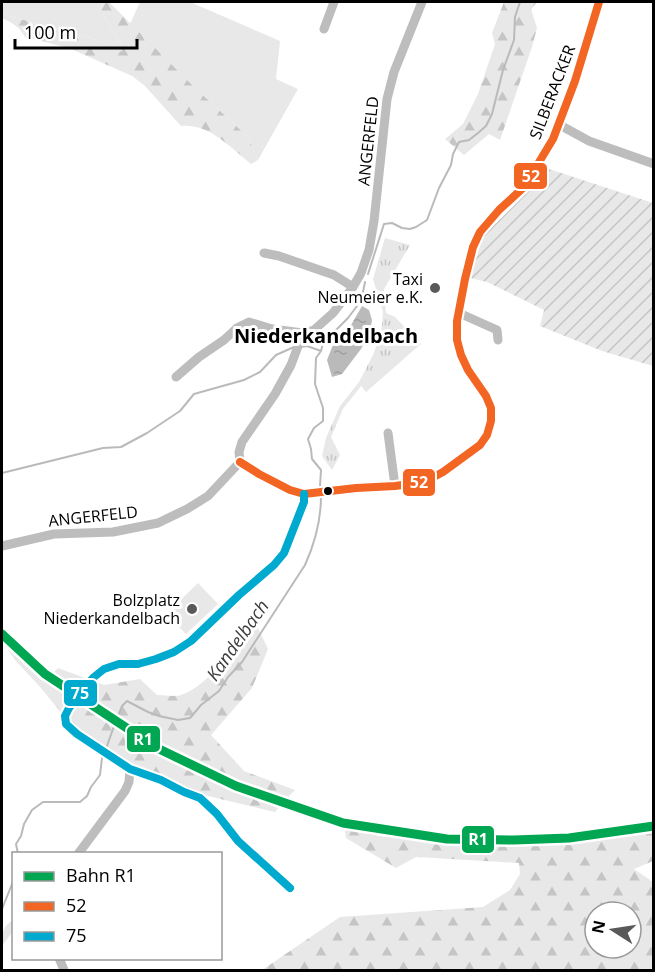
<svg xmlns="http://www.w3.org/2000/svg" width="655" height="972" viewBox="0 0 655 972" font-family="'Open Sans',sans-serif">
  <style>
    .grass { fill: #e8e8e8 }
    .forest { fill: url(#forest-firs); fill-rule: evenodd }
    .park { fill: url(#park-tufts) }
    .garden { fill: url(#garden-furrows) }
    .water { fill: url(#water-ripples) }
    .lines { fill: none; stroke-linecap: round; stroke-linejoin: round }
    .stream { stroke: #bababa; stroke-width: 2 }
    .minor-tunnel { stroke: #d9d9d9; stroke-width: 9; stroke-dasharray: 9 4.5; stroke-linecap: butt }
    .minor { stroke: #bdbdbd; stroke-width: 9 }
    .bus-1-casing { stroke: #fff; stroke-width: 12 }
    .bus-2-casing { stroke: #fff; stroke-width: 12 }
    .bus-1 { stroke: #f26522; stroke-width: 8 }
    .bus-2 { stroke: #00a9ce; stroke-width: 8 }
    .rail-1-casing { stroke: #fff; stroke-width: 14 }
    .rail-1 { stroke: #00a651; stroke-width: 9 }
    .poi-dot { fill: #595959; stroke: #fff; stroke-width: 2 }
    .bus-dot { fill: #000; stroke: #fff; stroke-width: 2 }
    .labels { text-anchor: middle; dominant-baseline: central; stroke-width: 6; stroke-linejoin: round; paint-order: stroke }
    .street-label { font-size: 16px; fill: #000; stroke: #fff }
    .poi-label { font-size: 16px; fill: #000; stroke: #fff; text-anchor: end }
    .water-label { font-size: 18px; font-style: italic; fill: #3d3d3d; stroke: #fff }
    .quarter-label { font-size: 20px; font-weight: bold; fill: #000; stroke: #fff }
    .line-badge { stroke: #fff; stroke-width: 2 }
    .badge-label { font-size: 16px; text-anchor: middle; font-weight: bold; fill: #fff }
  </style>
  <defs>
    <pattern id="forest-firs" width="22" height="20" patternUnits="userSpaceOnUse" patternTransform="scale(1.5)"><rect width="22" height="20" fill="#e8e8e8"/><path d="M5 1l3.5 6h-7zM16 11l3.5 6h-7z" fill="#c5c5c5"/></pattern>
    <pattern id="park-tufts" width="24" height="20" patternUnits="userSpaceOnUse" patternTransform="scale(1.5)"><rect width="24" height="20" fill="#e8e8e8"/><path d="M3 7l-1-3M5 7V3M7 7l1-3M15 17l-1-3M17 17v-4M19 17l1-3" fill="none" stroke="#c5c5c5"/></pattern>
    <pattern id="garden-furrows" width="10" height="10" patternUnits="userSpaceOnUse" patternTransform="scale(1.5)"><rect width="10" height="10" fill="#e8e8e8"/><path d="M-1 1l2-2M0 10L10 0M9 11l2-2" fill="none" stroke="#c5c5c5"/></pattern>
    <pattern id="water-ripples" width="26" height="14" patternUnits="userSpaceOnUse" patternTransform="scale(1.5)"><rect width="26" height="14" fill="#bababa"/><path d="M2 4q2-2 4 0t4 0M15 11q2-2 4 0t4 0" fill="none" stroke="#9e9e9e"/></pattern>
  </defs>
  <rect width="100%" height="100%" fill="#fff"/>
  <!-- grass -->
  <path class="grass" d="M2 2H103L100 9 120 43 122 53 98 40 2 14Z
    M140 2H190L280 41 276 79 298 89 258 160 248 137 192 85 130 24Z
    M198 583 218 604 186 634 166 614Z
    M13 920V931L2 946C1 934 3 926 13 920Z"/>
  <!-- forest -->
  <path class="forest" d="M103 2H109L192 85 248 137 258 160 251 164C231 148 209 123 181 126L144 85 132 76 69 48 25 37C19 26 12 23 2 18V14L98 40 122 52 120 43 100 9Z
    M504 2H537L531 9 537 28 532 47 500 140 489 134 464 155 445 139 463 124 478 94 495 44 492 33Z
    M246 625 258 628 268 649 252 688 211 735 244 771 295 790 285 800C269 794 253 788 237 781 172 753 111 715 53 673L58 668 104 685 140 679 157 695C164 695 175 697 181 695 211 684 230 651 246 625Z
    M10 648 56 686 157 751 218 782 280 806 275 812 208 796 169 781 116 757 72 726 41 688 15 660 8 650Z
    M344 827 380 836 427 841 491 845 533 846 640 834 653 832V861L634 869 653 882V970H262L340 917 483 907 510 890 520 874 519 863 416 857 396 868 346 838ZM595 912H631V948H595Z"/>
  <!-- park -->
  <path class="park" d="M385 238 410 245 384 289 386 313 395 317 421 344 366 392 361 386 343 409 331 437 340 455 332 470 322 456 326 438 340 406 359 382 373 355 381 334 383 312 373 279Z"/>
  <!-- garden -->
  <path class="garden" d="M543 167 653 203V366L602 351 540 326 544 310 487 282 470 278 483 236 529 191Z"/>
  <!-- water -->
  <path class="water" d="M362 306 369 310 372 320 370 332 361 349 342 374 332 377 327 360 333 345 343 339Z"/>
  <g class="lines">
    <!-- stream -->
    <path class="stream" d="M368 274 384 224 392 223 402 228 410 229 416 227 427 220 439 188 451 165 453 154 459 142 469 140 478 133 486 126 492 114 503 70 514 40 515 17 520 2
      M300 347 307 346 321 351
      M2 473 103 448 121 447 147 433 180 411 194 394 244 380 260 372 276 355 294 347
      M320 486 321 470 312 459 311 449 308 439 314 428 323 421V408L315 384 316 358 321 351 323 343 348 318 357 306 362 297 365 282
      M118 716 122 706 127 701 148 712 159 716 178 720 190 718 201 705 219 691 228 677 242 662 305 565C315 543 321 521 321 496
      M107 746 114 726
      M18 854 16 844 21 836 24 824 32 810 43 802H80L87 796 91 787 100 775 102 758
      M2 909 14 879"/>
    <!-- minor-tunnel -->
    <path class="minor-tunnel" d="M69 708 85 687"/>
    <!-- minor -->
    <path class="minor" d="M324 29 334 2
      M558 124 589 141 654 164
      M264 253 279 256 334 275 353 287
      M459 313 497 330 498 340
      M176 377 199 357 224 340 237 328 249 322 272 329 303 333
      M388 433 395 486
      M240 462 259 474 290 490 304 494 356 488 395 486 417 483 430 479 443 472 480 445 487 435 491 421V408L486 396 468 370 461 355 457 340V321L465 279 473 247 480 232 499 210 524 187 553 139 575 81 599 2
      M2 546 54 534 113 532 158 523 187 509 208 496 240 462 239 452 242 442 275 394 291 365 303 333 314 330 333 313 353 287 361 273 369 250 374 221 387 99 394 72 422 2
      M85 687 94 677 104 669 119 664H138L156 659 174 652 191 641 239 595 274 565 284 553 304 502V494
      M69 708 65 716 66 724 77 734 130 769 161 780 184 792 200 798 217 814 238 841 290 888
      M78 854 125 791 129 782 130 769
      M59 958 64 970"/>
    <defs>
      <path id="bus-1" d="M240 462 259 474 290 490 304 494 356 488 395 486 417 483 430 479 443 472 480 445 487 435 491 421V408L486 396 468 370 461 355 457 340V321L465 279 473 247 480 232 499 210 524 187 553 139 575 81 599 2"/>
      <path id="bus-2" d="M290 888 238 841 217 814 200 798 184 792 161 780 130 769 77 734 66 724 65 716 69 708 85 687 94 677 104 669 119 664H138L156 659 174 652 191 641 239 595 274 565 284 553 304 502V494"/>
    </defs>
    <!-- bus-1 casing -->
    <use href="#bus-1" class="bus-1-casing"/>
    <!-- bus-2 casing -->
    <use href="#bus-2" class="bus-2-casing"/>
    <!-- bus-1 -->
    <use href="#bus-1" class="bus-1"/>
    <!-- bus-2 -->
    <use href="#bus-2" class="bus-2"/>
    <defs>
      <path id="rail-1" d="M2 634 45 674 157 748 236 786 343 823 447 839 514 840 569 838 654 826"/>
    </defs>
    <!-- rail-1 casing -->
    <use href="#rail-1" class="rail-1-casing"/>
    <!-- rail-1 -->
    <use href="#rail-1" class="rail-1"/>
  </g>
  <!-- markers -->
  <g class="poi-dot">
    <circle cx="435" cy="288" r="6"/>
    <circle cx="192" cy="609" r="6"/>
  </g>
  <circle class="bus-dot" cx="328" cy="491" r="5"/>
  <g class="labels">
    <!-- street labels -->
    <g class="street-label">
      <text transform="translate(552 92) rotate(-69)">SILBERACKER</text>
      <text transform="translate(368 141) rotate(-84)">ANGERFELD</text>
      <text transform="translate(93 516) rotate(-6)">ANGERFELD</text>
    </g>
    <!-- poi labels -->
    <g class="poi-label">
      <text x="423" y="279">Taxi<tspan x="423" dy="18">Neumeier e.K.</tspan></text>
      <text x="180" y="600">Bolzplatz<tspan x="180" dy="18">Niederkandelbach</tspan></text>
    </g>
    <!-- water labels -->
    <g class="water-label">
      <text transform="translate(237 640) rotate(-55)">Kandelbach</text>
    </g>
    <!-- quarter labels -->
    <g class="quarter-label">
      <text x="326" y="335">Niederkandelbach</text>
    </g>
  </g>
  <g class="line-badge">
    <rect x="513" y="162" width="35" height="28" rx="6" fill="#f26522"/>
    <rect x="402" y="468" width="34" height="29" rx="6" fill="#f26522"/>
    <rect x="63" y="679" width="35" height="28" rx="6" fill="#00a9ce"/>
    <rect x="126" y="725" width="35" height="28" rx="6" fill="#00a651"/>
    <rect x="461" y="825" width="34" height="29" rx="6" fill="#00a651"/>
  </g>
  <g class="badge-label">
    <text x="531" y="182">52</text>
    <text x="419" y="488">52</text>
    <text x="80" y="699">75</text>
    <text x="143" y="745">R1</text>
    <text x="478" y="845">R1</text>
  </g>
  <!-- border -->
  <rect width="655" height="972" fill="none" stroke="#000000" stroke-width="6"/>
  <!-- legend -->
  <rect x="12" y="852" width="210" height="108" fill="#ffffff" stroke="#999999" stroke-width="1.5"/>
  <rect x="24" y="872" width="30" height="9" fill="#00a651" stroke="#999999" stroke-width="1.5"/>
  <text x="66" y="882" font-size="18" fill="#000000">Bahn R1</text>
  <rect x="24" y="902" width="30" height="9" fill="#f26522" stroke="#999999" stroke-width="1.5"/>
  <text x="66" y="912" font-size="18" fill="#000000">52</text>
  <rect x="24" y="932" width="30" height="9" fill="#00a9ce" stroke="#999999" stroke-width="1.5"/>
  <text x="66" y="942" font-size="18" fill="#000000">75</text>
  <!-- north arrow -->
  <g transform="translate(613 930) rotate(282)"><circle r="28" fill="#ffffff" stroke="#999999" stroke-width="1.5"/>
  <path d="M0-4.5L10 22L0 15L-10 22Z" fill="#595959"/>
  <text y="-9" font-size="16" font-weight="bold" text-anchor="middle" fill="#000000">N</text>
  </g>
  <!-- scale -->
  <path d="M15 39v9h122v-9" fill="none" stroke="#000000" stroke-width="3"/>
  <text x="24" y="39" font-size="18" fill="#000000" stroke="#ffffff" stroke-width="4.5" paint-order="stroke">100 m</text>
</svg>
